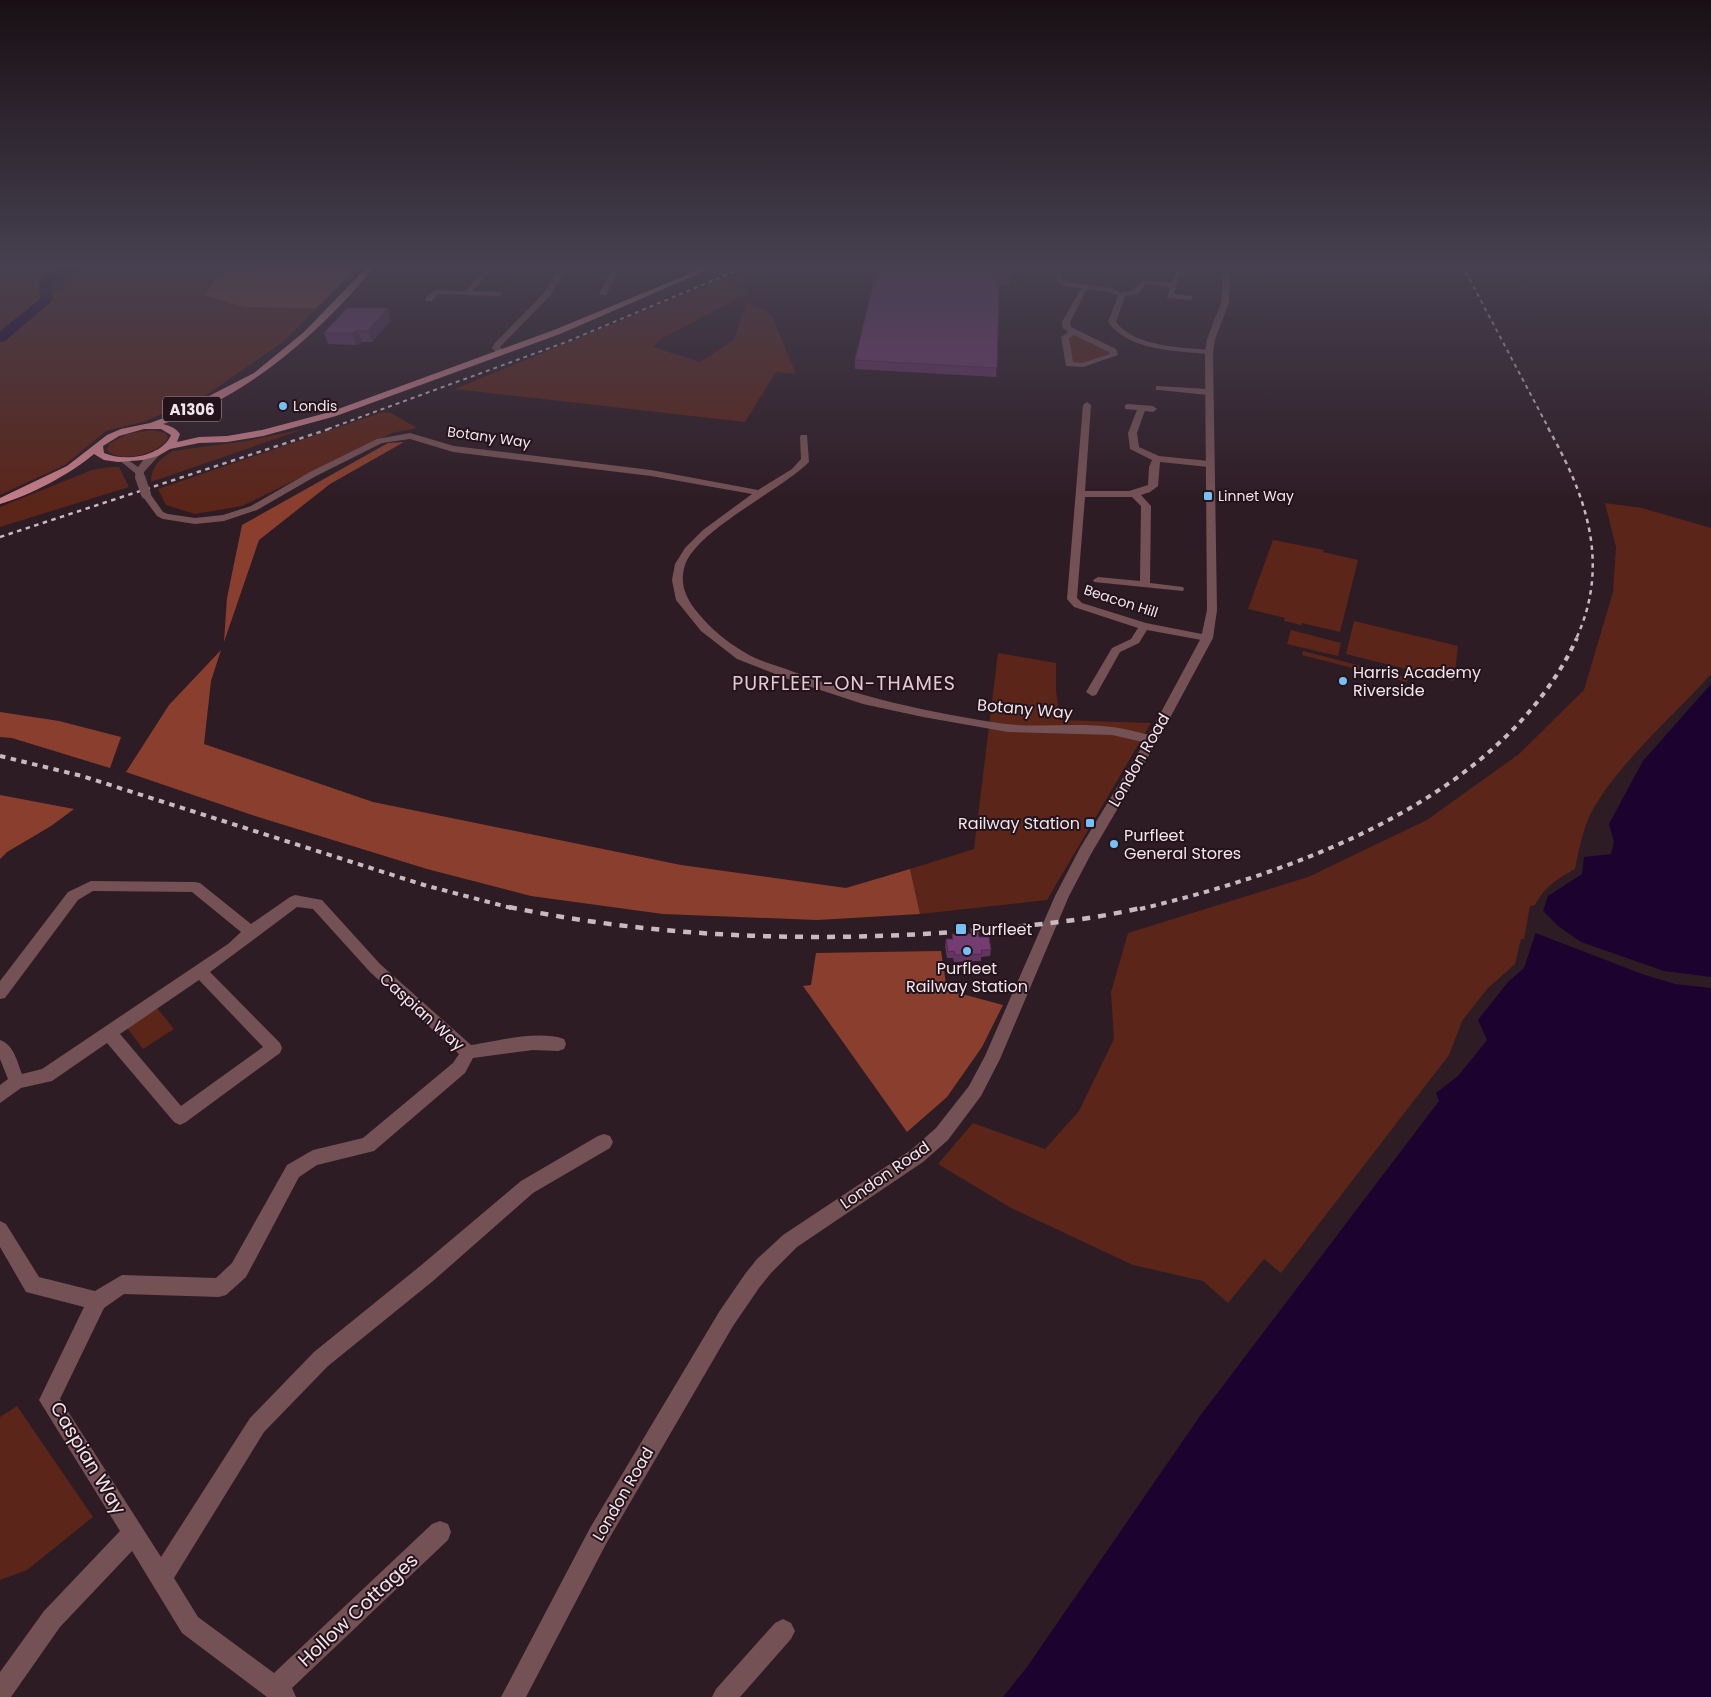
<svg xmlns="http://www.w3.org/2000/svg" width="1711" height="1697" viewBox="0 0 1711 1697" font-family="Poppins,sans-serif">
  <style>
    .green { fill: #5b2519 }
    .forest { fill: #8a3f2e }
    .water { fill: #1c022e }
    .pier { fill: #2e1c24 }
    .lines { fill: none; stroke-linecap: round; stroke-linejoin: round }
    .river { fill: #1c022e; fill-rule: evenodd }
    .minor { fill: #745154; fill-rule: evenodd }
    .tertiary { fill: #745154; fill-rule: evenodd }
    .primary { fill: #c57d86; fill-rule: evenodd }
    .rail-far3 { stroke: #c9bac1; stroke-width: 2; stroke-dasharray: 4 4; stroke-linecap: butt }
    .rail-far2 { stroke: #c9bac1; stroke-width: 2.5; stroke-dasharray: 4.5 4.5; stroke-linecap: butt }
    .rail-far1 { stroke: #c9bac1; stroke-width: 4; stroke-dasharray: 5.5 5.5; stroke-linecap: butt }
    .rail { stroke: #c9bac1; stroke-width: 4.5; stroke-dasharray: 8 8; stroke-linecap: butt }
    .minor-bridge { stroke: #745154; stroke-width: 10 }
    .wall { fill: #643462 }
    .shaded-wall { fill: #512b50 }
    .building { fill: #743d72; stroke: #512b50 }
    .poi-dot { fill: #76c0f6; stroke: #24131b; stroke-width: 2 }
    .labels { text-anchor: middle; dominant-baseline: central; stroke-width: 4; stroke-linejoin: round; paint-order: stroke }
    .far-poi-label { font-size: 14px; fill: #f2e5eb; stroke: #24131b; text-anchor: start }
    .far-street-label { font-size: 14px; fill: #f2e5eb; stroke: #24131b }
    .shield { fill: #24131b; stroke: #b4a6ad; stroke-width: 1 }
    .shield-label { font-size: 15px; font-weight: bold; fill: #f2e5eb }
    .poi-label { font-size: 16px; fill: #f2e5eb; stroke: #24131b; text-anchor: start }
    .street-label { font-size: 16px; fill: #f2e5eb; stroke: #24131b }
    .quarter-label { font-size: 19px; letter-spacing: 1px; fill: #e4cad5; stroke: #24131b }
    .near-street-label { font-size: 19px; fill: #f2e5eb; stroke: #24131b }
  </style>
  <rect width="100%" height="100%" fill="#2e1c24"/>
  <!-- green -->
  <path class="green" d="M0 265H77L39 280V295L63 290 66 281 97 265H360L284 341 208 394 146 421 106 431 65 465 0 495Z
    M756 265H778L731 286 749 293 661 339 653 347 700 362 734 340 747 302 771 314 796 374 776 372 745 422 455 389Z
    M1075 335 1109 352 1110 354 1082 364 1072 363 1069 336Z
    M383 412 391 413 417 428 392 433 242 506 195 514 166 505 158 489Z
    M304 429 151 482C151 467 160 458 173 451L246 441Z
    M151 430 165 433 168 437C162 454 119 464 107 450L109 444 127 434Z
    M109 467H119L129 487 0 527V507L92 470Z
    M1605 503 1642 508 1711 528V674C1673 717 1620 761 1592 811 1583 828 1579 850 1575 869 1557 879 1544 887 1535 905L1530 906 1524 939H1521L1515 964 1487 989 1462 1021 1449 1055 1281 1273 1264 1259 1228 1303 1203 1281 1133 1265 1011 1208 938 1164 973 1123 1045 1149 1079 1111 1114 1039 1111 992 1128 933 1308 877 1427 820 1519 754 1584 690 1613 592 1616 547Z
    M1273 540 1324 550 1323 552 1358 560 1340 632 1302 623 1301 625 1284 621 1285 618 1248 609Z
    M1354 621 1458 646 1454 681 1346 654Z
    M1291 630 1341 643 1338 656 1287 644Z
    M1303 651 1408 678 1407 682 1302 655Z
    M998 653 1056 663V691L1060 720 1151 723 1047 900 920 914 910 869 974 849Z
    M157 1008 174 1029 143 1049 127 1028Z
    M17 1406 93 1517 27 1570 0 1580V1417Z"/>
  <!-- forest -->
  <path class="forest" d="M226 265H360L316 308 245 307 204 295Z
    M404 442 330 484 259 540 224 642 227 598 242 525 388 443Z
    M221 650 211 681 204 744 373 802 681 865 846 888 910 869 920 914 817 920 663 914 531 896 427 869 255 816 126 772 169 705Z
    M0 712 59 721 121 737 110 768 12 738 0 737Z
    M0 795 74 809 51 826 7 852 0 859Z
    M941 951 947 990 1003 1005 982 1047 947 1097 907 1132 803 986 811 985 816 953Z"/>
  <!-- water -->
  <path class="water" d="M1711 684V1697H1003L1027 1667 1200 1416 1439 1101 1436 1093 1458 1076 1487 1040 1478 1020 1508 982 1524 968 1548 896 1582 874 1584 857 1611 854 1614 842 1609 824 1643 761Z"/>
  <!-- pier -->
  <path class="pier" d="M1542 910 1558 926 1581 942 1664 971 1711 977V988L1675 984 1642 974 1533 932Z"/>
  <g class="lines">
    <!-- river -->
    <path class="river" d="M71 265H87L52 283V300L50 303 5 341 0 342V331L40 299C40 294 39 287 40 283 43 273 63 268 71 265Z"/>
    <!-- minor -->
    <path class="minor" d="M440 265H494L473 291 499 292 503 294 499 296 438 294 432 301H426V297L436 290 466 291 484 269 443 267Z
      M562 265H568L549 297 500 347 505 352 504 354H498L492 348 494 344 543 294Z
      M616 265H622L621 267C634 268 647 264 659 265L636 272 619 271 606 295H600L599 293Z
      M666 265H675L699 274 694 275Z
      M1053 265H1059L1062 280 1065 282 1111 288 1122 293 1133 290 1144 280 1171 283 1176 272H1180L1174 294 1192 296V300L1167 298 1170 287 1146 284 1138 294 1125 296 1116 322C1135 347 1180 347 1209 350L1213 352 1209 354C1176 351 1129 351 1108 322L1118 296 1109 292 1087 289 1070 322 1071 327 1116 349 1118 355 1083 367 1066 366 1061 337 1068 332 1063 328 1062 322 1081 288 1063 286 1057 282ZM1074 335 1109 352 1110 354 1082 363 1073 362 1069 338Z
      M1156 386 1208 389 1212 392 1208 395 1159 390H1156Z
      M1087 402 1091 405 1085 491H1129L1148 485 1149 467 1152 460 1130 449 1128 433 1137 410 1125 409V405L1128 404 1153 406 1157 409 1153 412 1145 411 1144 413 1137 433 1139 447 1159 456 1209 461 1214 464 1209 467 1160 462 1158 486 1150 492 1141 495 1151 506 1150 583 1183 587 1184 589 1183 591 1094 582 1093 580 1098 577 1140 581 1141 506 1132 497H1085L1077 598 1082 603 1146 623 1207 635 1213 638 1207 641 1147 630 1139 643 1120 652 1096 695 1092 696 1086 692 1112 648 1131 639 1138 628 1074 607 1067 599 1083 405Z
      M410 433 454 446 651 470 758 490 792 469 801 459 800 437 801 435H807L809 462C781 490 697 530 685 565 679 584 686 599 698 613 711 629 727 642 744 652 756 660 772 664 786 669 857 697 931 713 1006 724 1041 728 1077 722 1112 727 1127 729 1142 733 1156 737L1158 740 1152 744 1112 735 1008 732 923 717 863 704 796 682 737 659 701 631 676 600 672 580 675 564 685 548 703 530 752 494 651 476 453 452 410 439 382 443 316 476 257 510 224 521 195 524 163 519 157 516 141 494 146 491 149 492 163 512 168 514 195 518 223 515 251 506 310 472 377 439Z
      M156 450 161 453 144 472 143 479H137L135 473 119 460 124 457 138 467 144 459Z
      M91 881 195 882 200 883 251 924 290 897 295 895 322 900 380 964 471 1045C497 1041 538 1030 564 1039L566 1044 564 1049 558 1051 533 1050 473 1058 465 1073 374 1151 317 1165 299 1177 246 1277 226 1295 219 1297 124 1294 104 1308 60 1399 161 1557 250 1418 314 1352 419 1267 521 1181 598 1136 604 1134 610 1136 613 1142 610 1148 533 1193 433 1281 328 1366 264 1432 174 1578 198 1617 274 1673 432 1524 440 1521 448 1524 451 1532 448 1540 292 1688 296 1697H267L182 1633 132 1551 60 1627 11 1697H0V1672L44 1611 120 1531 39 1400 84 1307 26 1292 0 1247V1221L6 1224 39 1277 95 1291 122 1275 216 1278 232 1263 287 1165 313 1150 363 1138 453 1063 459 1054 370 972 313 909 297 907 210 972 280 1043 282 1048 280 1053 186 1122 180 1125 174 1122 107 1043 52 1081 21 1088 0 1103V1085L8 1079 0 1059V1040C14 1045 17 1061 22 1074L42 1069 228 944 241 932 192 892 93 891 78 900 5 998 0 999V981L68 892ZM199 980 263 1047 181 1106 120 1034Z
      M783 1619 791 1623 795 1631 791 1639 740 1697H712L716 1689 775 1623Z"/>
    <!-- tertiary -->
    <path class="tertiary" d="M1224 265H1230L1229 303 1215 339 1213 352 1217 610 1213 638 1158 740 1091 854 1069 896 1000 1059 981 1096 948 1140 923 1162 797 1247 771 1273 759 1288 733 1326 606 1544 526 1697H501L590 1528 719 1312 745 1274 757 1259 783 1235 911 1150 936 1128 969 1086 985 1056 1055 896 1080 848 1146 740 1201 638 1207 610 1205 352 1207 339 1221 303Z"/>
    <!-- primary -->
    <path class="primary" d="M369 265H376C322 331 247 398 163 424 170 426 176 428 180 434L177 442 199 437 227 436 262 430 330 412 554 330 711 265H719L560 334 336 416 263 436 227 442 199 443 170 449 158 456 143 460 118 462 104 460 94 454C72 473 29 496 0 504V498L67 466 107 435 121 429 150 423 172 415 254 373 304 332ZM144 429H161L171 435C162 457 124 462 104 453L103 446 119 436Z"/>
    <!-- rail-far3 -->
    <path class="rail-far3" d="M1462 265 1549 429
      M328 429 566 342 750 265"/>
    <!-- rail-far2 -->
    <path class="rail-far2" d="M1548 428C1586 495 1611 564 1576 639
      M0 537 332 428"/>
    <!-- rail-far1 -->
    <path class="rail-far1" d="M0 756 82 776 424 885 515 909
      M1140 909C1300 871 1503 797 1577 638"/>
    <!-- rail -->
    <path class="rail" d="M509 907C663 939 824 943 980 930 1036 925 1091 920 1145 907"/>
    <!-- minor-bridge -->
    <path class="minor-bridge" d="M140 477 146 494"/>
  </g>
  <!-- wall -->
  <path class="wall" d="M878 265 1010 277 1009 285H999L996 377 855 369V360Z
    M391 320 372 342H362L356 345 328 344 324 333Z
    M952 934 991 950 990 956 981 957V961L954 962 953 958H947L945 946 946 939H952Z"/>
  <!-- shaded-wall -->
  <path class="shaded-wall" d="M388 308 391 320 372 342 368 331Z
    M358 330 362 342 356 345 352 333Z"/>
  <!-- building -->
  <path class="building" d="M878 265H1010V277H999L997 368 855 360Z
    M347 308H388L368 331 358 330 352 333H324Z
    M978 933 979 937H989L991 950H981L982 954 955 955 954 951 948 952 946 939H953L952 934Z"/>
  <!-- sky -->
  <linearGradient id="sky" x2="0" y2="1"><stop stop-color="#190f14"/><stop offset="0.53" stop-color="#464050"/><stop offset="1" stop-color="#464050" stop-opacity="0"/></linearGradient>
  <rect width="1711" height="502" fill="url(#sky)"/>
  <!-- markers -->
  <g class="poi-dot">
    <circle cx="283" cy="406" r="5"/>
    <rect x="1203" y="491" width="10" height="10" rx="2.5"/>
    <circle cx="1343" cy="681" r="5"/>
    <rect x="1085" y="818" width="10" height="10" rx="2.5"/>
    <circle cx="1114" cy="844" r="5"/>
    <rect x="955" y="923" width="12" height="12" rx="2.5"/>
    <circle cx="967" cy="951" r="5"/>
  </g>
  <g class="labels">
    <!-- far-poi labels -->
    <g class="far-poi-label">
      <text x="293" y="406">Londis</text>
      <text x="1218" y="496">Linnet Way</text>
    </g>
    <!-- far-street labels -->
    <g class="far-street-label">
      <text transform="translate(489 437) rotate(8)">Botany Way</text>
      <text transform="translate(1121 601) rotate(18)">Beacon Hill</text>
    </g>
    <!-- shield labels -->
    <rect class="shield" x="163" y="396.5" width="58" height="25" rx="4"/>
    <g class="shield-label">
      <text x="192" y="409">A1306</text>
    </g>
    <!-- poi labels -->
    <g class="poi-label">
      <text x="1353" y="672">Harris Academy<tspan x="1353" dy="18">Riverside</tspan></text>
      <text x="1080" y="823" text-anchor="end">Railway Station</text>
      <text x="1124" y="835">Purfleet<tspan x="1124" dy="18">General Stores</tspan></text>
      <text x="972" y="929">Purfleet</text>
      <text x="967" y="968" text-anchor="middle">Purfleet<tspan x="967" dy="18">Railway Station</tspan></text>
    </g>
    <!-- street labels -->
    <g class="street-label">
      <text transform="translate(1025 709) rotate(5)">Botany Way</text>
      <text transform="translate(1139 760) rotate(-60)">London Road</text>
      <text transform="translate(422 1012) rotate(42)">Caspian Way</text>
      <text transform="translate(885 1175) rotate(-35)">London Road</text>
      <text transform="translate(623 1494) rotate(-60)">London Road</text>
    </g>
    <!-- quarter labels -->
    <g class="quarter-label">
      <text x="844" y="683">PURFLEET-ON-THAMES</text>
    </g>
    <!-- near-street labels -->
    <g class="near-street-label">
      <text transform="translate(88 1458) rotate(59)">Caspian Way</text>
      <text transform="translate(358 1610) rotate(-43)">Hollow Cottages</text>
    </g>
  </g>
</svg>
